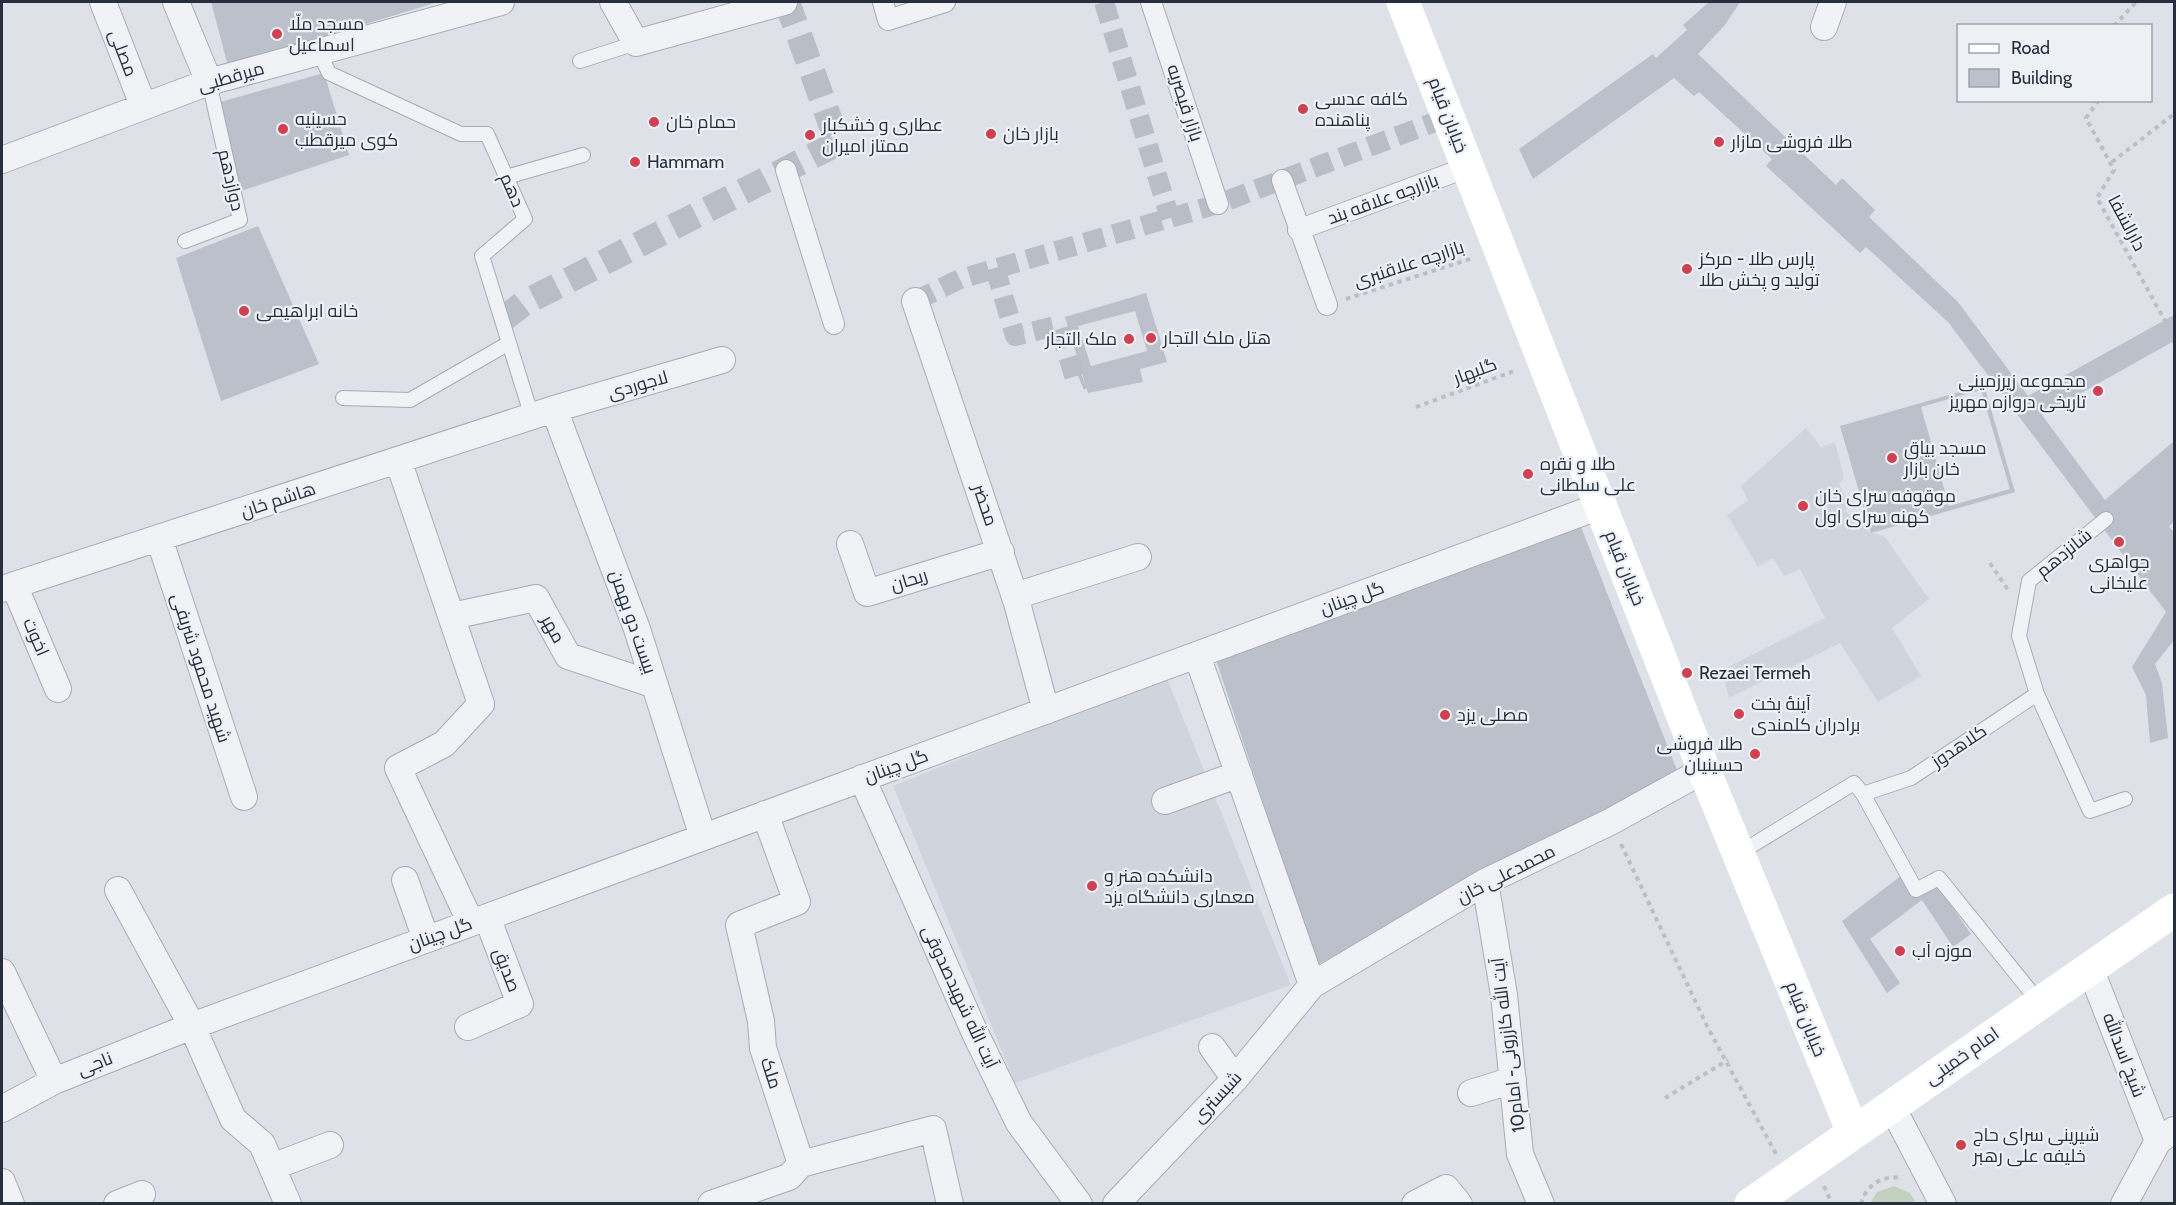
<svg xmlns="http://www.w3.org/2000/svg" width="2176" height="1205" viewBox="0 0 2176 1205" font-family="Cabin,Cairo,sans-serif">
  <style>
    .built { fill: #d0d4dd }
    .green { fill: #c3d2bf }
    .building { fill: #bbc0cb; fill-rule: evenodd }
    .lines { fill: none; stroke-linecap: round; stroke-linejoin: round }
    .pedestrian-tunnel { stroke: #b9bec6; stroke-width: 20; stroke-dasharray: 20 10; stroke-linecap: butt }
    .minor-tunnel { stroke: #b9bec6; stroke-width: 26; stroke-dasharray: 26 13; stroke-linecap: butt }
    .service-casing { stroke: #a7acb5; stroke-width: 16 }
    .pedestrian-casing { stroke: #a7acb5; stroke-width: 22 }
    .minor-casing { stroke: #a7acb5; stroke-width: 28 }
    .path { stroke: #bcbfc6; stroke-width: 4; stroke-dasharray: 4.5 4.5; stroke-linecap: butt }
    .service { stroke: #f1f2f6; stroke-width: 14 }
    .pedestrian { stroke: #f1f2f6; stroke-width: 20 }
    .minor { stroke: #f1f2f6; stroke-width: 26 }
    .secondary { stroke: #fff; stroke-width: 33 }
    .poi-dot { fill: #cf4151; stroke: #edf0f5; stroke-width: 2 }
    .labels { text-anchor: middle; dominant-baseline: central; stroke-width: 4.5; stroke-linejoin: round; paint-order: stroke }
    .poi-label { font-size: 18px; fill: #272f3f; stroke: #edf0f5; text-anchor: start }
    .street-label { font-size: 18px; fill: #272f3f; stroke: #edf0f5 }
  </style>
  <rect width="100%" height="100%" fill="#dee2e8"/>
  <!-- built -->
  <path class="built" d="M1806 428 1821 447 1835 442 1844 477 1839 484 1849 503 1845 511 1871 533 1884 536 1929 599 1892 628 1921 676 1878 702 1840 643 1729 698 1722 670 1825 618 1800 569 1784 576 1773 558 1758 567 1727 515 1748 501 1741 486Z
    M1166 676 1291 985 1015 1083 893 786Z"/>
  <!-- green -->
  <path class="green" d="M1894 1186 1910 1193 1916 1203H1870L1877 1192Z"/>
  <!-- building -->
  <path class="building" d="M211 2H438L228 66Z
    M1709 2H1740L1725 25 1698 54 1836 185 1842 178 1875 210 1869 217 1958 302 2028 396 2174 315V341L2042 415 2105 500 2174 441V522L2169 526 2174 533V640L2155 664 2162 683 2168 738 2150 743 2146 695 2132 667 2166 612 1948 322 1866 247 1860 253 1766 166 1772 159 1699 92 1694 96 1674 78 1533 179 1519 149 1653 54 1656 58 1687 30 1683 25Z
    M324 73 349 155 238 192 220 102Z
    M258 226 319 364 221 401 176 258Z
    M1146 293 1167 362 1140 369 1143 382 1088 393 1065 317ZM1135 311 1147 351 1091 366 1078 326Z
    M1984 385 2015 492 1871 533 1840 426ZM1981 390 2010 489 1949 506 1921 407Z
    M1577 517 1679 775 1317 965 1214 654Z
    M1902 875 1914 894 1935 882 1971 934 1953 947 1922 900 1870 939 1900 983 1887 993 1842 921Z"/>
  <g class="lines">
    <!-- pedestrian-tunnel -->
    <path class="pedestrian-tunnel" d="M1104 2 1170 218
      M995 268 1015 336 1059 325 1076 382 1083 379
      M915 301 960 279 1218 204 1448 117"/>
    <!-- minor-tunnel -->
    <path class="minor-tunnel" d="M502 320 524 303 838 143 787 2"/>
    <defs>
      <path id="service" d="M319 52 329 73 461 134H487L525 219 482 256 532 417
        M580 61 636 43
        M506 177 583 155
        M185 241 240 220 209 82
        M343 398 410 400 509 343
        M2106 519 2029 581 2019 636 2037 694 2090 811 2125 799
        M1863 794 1916 890 1939 878 2039 1002
        M1738 854 1854 783 1863 794 1911 778 2037 694"/>
      <path id="pedestrian" d="M883 2 888 20 945 2
        M1151 2 1218 204
        M786 170 834 324
        M1282 180 1327 305
        M1298 230 1468 167"/>
      <path id="minor" d="M103 2 143 105
        M176 2 209 82
        M613 2 636 43 784 2
        M1824 27 1833 2
        M2 160 209 82 501 2
        M915 301 1017 603 1046 711
        M554 409 637 629 703 837
        M398 460 481 704 444 744 398 768 471 923
        M159 538 244 797
        M850 544 867 593 1001 552
        M14 585 58 689
        M2 589 554 409 722 360
        M1015 596 1138 557
        M452 616 536 598 568 656 655 685
        M1197 655 1312 985
        M862 778 975 1033 1019 1123 1079 1204
        M1165 801 1239 774
        M765 814 797 902 739 925 761 1021 763 1048 801 1164 933 1129 950 1204
        M405 880 426 939
        M1485 882 1504 995 1520 1154 1541 1204
        M118 890 192 1026 233 1119 262 1144 288 1204
        M2090 968 2158 1141
        M2 972 54 1081
        M468 1027 520 1004 487 917
        M1212 1047 1235 1079
        M1471 1093 1513 1080
        M1891 1105 1943 1204
        M2 1109 54 1081 192 1026 1600 506
        M272 1167 330 1145
        M2 1182 11 1204
        M117 1204 142 1194
        M711 1204 789 1177 801 1164
        M1116 1204 1235 1079 1312 985 1485 882 1610 822 1704 770
        M1415 1204 1446 1188 1459 1204
        M2124 1204 2158 1141 2174 1130"/>
    </defs>
    <!-- service casing -->
    <use href="#service" class="service-casing"/>
    <!-- pedestrian casing -->
    <use href="#pedestrian" class="pedestrian-casing"/>
    <!-- minor casing -->
    <use href="#minor" class="minor-casing"/>
    <!-- path -->
    <path class="path" d="M2114 26 2136 2
      M2099 100 2086 118 2114 170 2097 198 2170 330
      M2112 162 2174 114
      M1346 299 1473 258
      M1416 407 1517 370
      M2028 413 2174 328
      M1990 563 2008 590
      M1621 844 1707 1026 1776 1154
      M1665 1098 1728 1060
      M1824 1186 1832 1204
      M1861 1204C1866 1185 1882 1175 1901 1178"/>
    <!-- service -->
    <use href="#service" class="service"/>
    <!-- pedestrian -->
    <use href="#pedestrian" class="pedestrian"/>
    <!-- minor -->
    <use href="#minor" class="minor"/>
    <!-- secondary -->
    <path class="secondary" d="M1403 2 1704 770 1853 1132
      M1751 1204 2174 910"/>
  </g>
  <!-- markers -->
  <g class="poi-dot">
    <circle cx="277" cy="34" r="6"/>
    <circle cx="1303" cy="109" r="6"/>
    <circle cx="654" cy="122" r="6"/>
    <circle cx="283" cy="129" r="6"/>
    <circle cx="991" cy="134" r="6"/>
    <circle cx="810" cy="135" r="6"/>
    <circle cx="1719" cy="142" r="6"/>
    <circle cx="635" cy="162" r="6"/>
    <circle cx="1687" cy="269" r="6"/>
    <circle cx="244" cy="311" r="6"/>
    <circle cx="1151" cy="338" r="6"/>
    <circle cx="1129" cy="339" r="6"/>
    <circle cx="2098" cy="391" r="6"/>
    <circle cx="1892" cy="458" r="6"/>
    <circle cx="1528" cy="474" r="6"/>
    <circle cx="1803" cy="506" r="6"/>
    <circle cx="2119" cy="542" r="6"/>
    <circle cx="1687" cy="673" r="6"/>
    <circle cx="1739" cy="714" r="6"/>
    <circle cx="1445" cy="715" r="6"/>
    <circle cx="1755" cy="754" r="6"/>
    <circle cx="1092" cy="886" r="6"/>
    <circle cx="1900" cy="951" r="6"/>
    <circle cx="1961" cy="1145" r="6"/>
  </g>
  <g class="labels">
    <!-- poi labels -->
    <g class="poi-label">
      <text x="289" y="24">مسجد ملّا<tspan x="289" dy="21">اسماعیل</tspan></text>
      <text x="1315" y="99">کافه عدسی<tspan x="1315" dy="21">پناهنده</tspan></text>
      <text x="295" y="119">حسینیه<tspan x="295" dy="21">کوی میرقطب</tspan></text>
      <text x="666" y="122">حمام خان</text>
      <text x="822" y="125">عطاری و خشکبار<tspan x="822" dy="21">ممتاز امیران</tspan></text>
      <text x="1003" y="134">بازار خان</text>
      <text x="1731" y="142">طلا فروشی مازار</text>
      <text x="647" y="162">Hammam</text>
      <text x="1699" y="259">پارس طلا - مرکز<tspan x="1699" dy="21">تولید و پخش طلا</tspan></text>
      <text x="256" y="311">خانه ابراهیمی</text>
      <text x="1163" y="338">هتل ملک التجار</text>
      <text x="1117" y="339" text-anchor="end">ملک التجار</text>
      <text x="2086" y="381" text-anchor="end">مجموعه زیرزمینی<tspan x="2086" dy="21">تاریخی دروازه مهریز</tspan></text>
      <text x="1904" y="448">مسجد بیاق<tspan x="1904" dy="21">خان بازار</tspan></text>
      <text x="1540" y="464">طلا و نقره<tspan x="1540" dy="21">علی سلطانی</tspan></text>
      <text x="1815" y="496">موقوفه سرای خان<tspan x="1815" dy="21">کهنه سرای اول</tspan></text>
      <text x="2119" y="562" text-anchor="middle">جواهری<tspan x="2119" dy="21">علیخانی</tspan></text>
      <text x="1699" y="673">Rezaei Termeh</text>
      <text x="1751" y="704">آینهٔ بخت<tspan x="1751" dy="21">برادران کلمندی</tspan></text>
      <text x="1457" y="715">مصلی یزد</text>
      <text x="1743" y="744" text-anchor="end">طلا فروشی<tspan x="1743" dy="21">حسینیان</tspan></text>
      <text x="1104" y="876">دانشکده هنر و<tspan x="1104" dy="21">معماری دانشگاه یزد</tspan></text>
      <text x="1912" y="951">موزه آب</text>
      <text x="1973" y="1135">شیرینی سرای حاج<tspan x="1973" dy="21">خلیفه علی رهبر</tspan></text>
    </g>
    <!-- street labels -->
    <g class="street-label">
      <text transform="translate(123 53) rotate(69)">مصلی</text>
      <text transform="translate(231 77) rotate(-16)">میرقطبی</text>
      <text transform="translate(1185 103) rotate(72)">بازار قیصریه</text>
      <text transform="translate(1448 115) rotate(69)">خیابان قیام</text>
      <text transform="translate(231 180) rotate(77)">دوازدهم</text>
      <text transform="translate(512 190) rotate(66)">دهم</text>
      <text transform="translate(1383 199) rotate(-20)">بازارچه علاقه بند</text>
      <text transform="translate(2127 223) rotate(62)">دارالشفا</text>
      <text transform="translate(1409 264) rotate(-18)">بازارچه علاقنبری</text>
      <text transform="translate(1475 371) rotate(-20)">گلبهار</text>
      <text transform="translate(638 385) rotate(-16)">لاجوردی</text>
      <text transform="translate(278 500) rotate(-18)">هاشم خان</text>
      <text transform="translate(985 505) rotate(71)">محضر</text>
      <text transform="translate(2064 553) rotate(-39)">شانزدهم</text>
      <text transform="translate(1625 568) rotate(68)">خیابان قیام</text>
      <text transform="translate(909 580) rotate(-17)">ریحان</text>
      <text transform="translate(1352 598) rotate(-20)">گل چینان</text>
      <text transform="translate(633 622) rotate(71)">بیست دو بهمن</text>
      <text transform="translate(553 629) rotate(61)">مهر</text>
      <text transform="translate(36 637) rotate(67)">اخوت</text>
      <text transform="translate(201 668) rotate(72)">شهید محمود شریفی</text>
      <text transform="translate(1959 746) rotate(-34)">کلاهدوز</text>
      <text transform="translate(896 766) rotate(-20)">گل چینان</text>
      <text transform="translate(1506 874) rotate(-27)">محمدعلی خان</text>
      <text transform="translate(440 934) rotate(-20)">گل چینان</text>
      <text transform="translate(507 970) rotate(69)">صدیق</text>
      <text transform="translate(960 997) rotate(65)">آیت الله شهیدصدوقی</text>
      <text transform="translate(1806 1019) rotate(68)">خیابان قیام</text>
      <text transform="translate(1508 1045) rotate(-97)">آیت الله کازرونی- امام10</text>
      <text transform="translate(2124 1055) rotate(69)">شیخ اسدالله</text>
      <text transform="translate(1962 1056) rotate(-35)">امام خمینی</text>
      <text transform="translate(95 1064) rotate(-22)">ناجی</text>
      <text transform="translate(771 1073) rotate(72)">ملک</text>
      <text transform="translate(1217 1097) rotate(-47)">شبستری</text>
    </g>
  </g>
  <!-- border -->
  <rect width="2176" height="1205" fill="none" stroke="#272f3f" stroke-width="6"/>
  <!-- legend -->
  <rect x="1957" y="24" width="195" height="78" fill="#edf0f5" stroke="#9ea3ac" stroke-width="1.5"/>
  <rect x="1969" y="44" width="30" height="9" fill="#ffffff" stroke="#9ea3ac" stroke-width="1.5"/>
  <text x="2011" y="54" font-size="18" fill="#272f3f">Road</text>
  <rect x="1969" y="69" width="30" height="18" fill="#bbc0cb" stroke="#9ea3ac" stroke-width="1.5"/>
  <text x="2011" y="84" font-size="18" fill="#272f3f">Building</text>
</svg>
